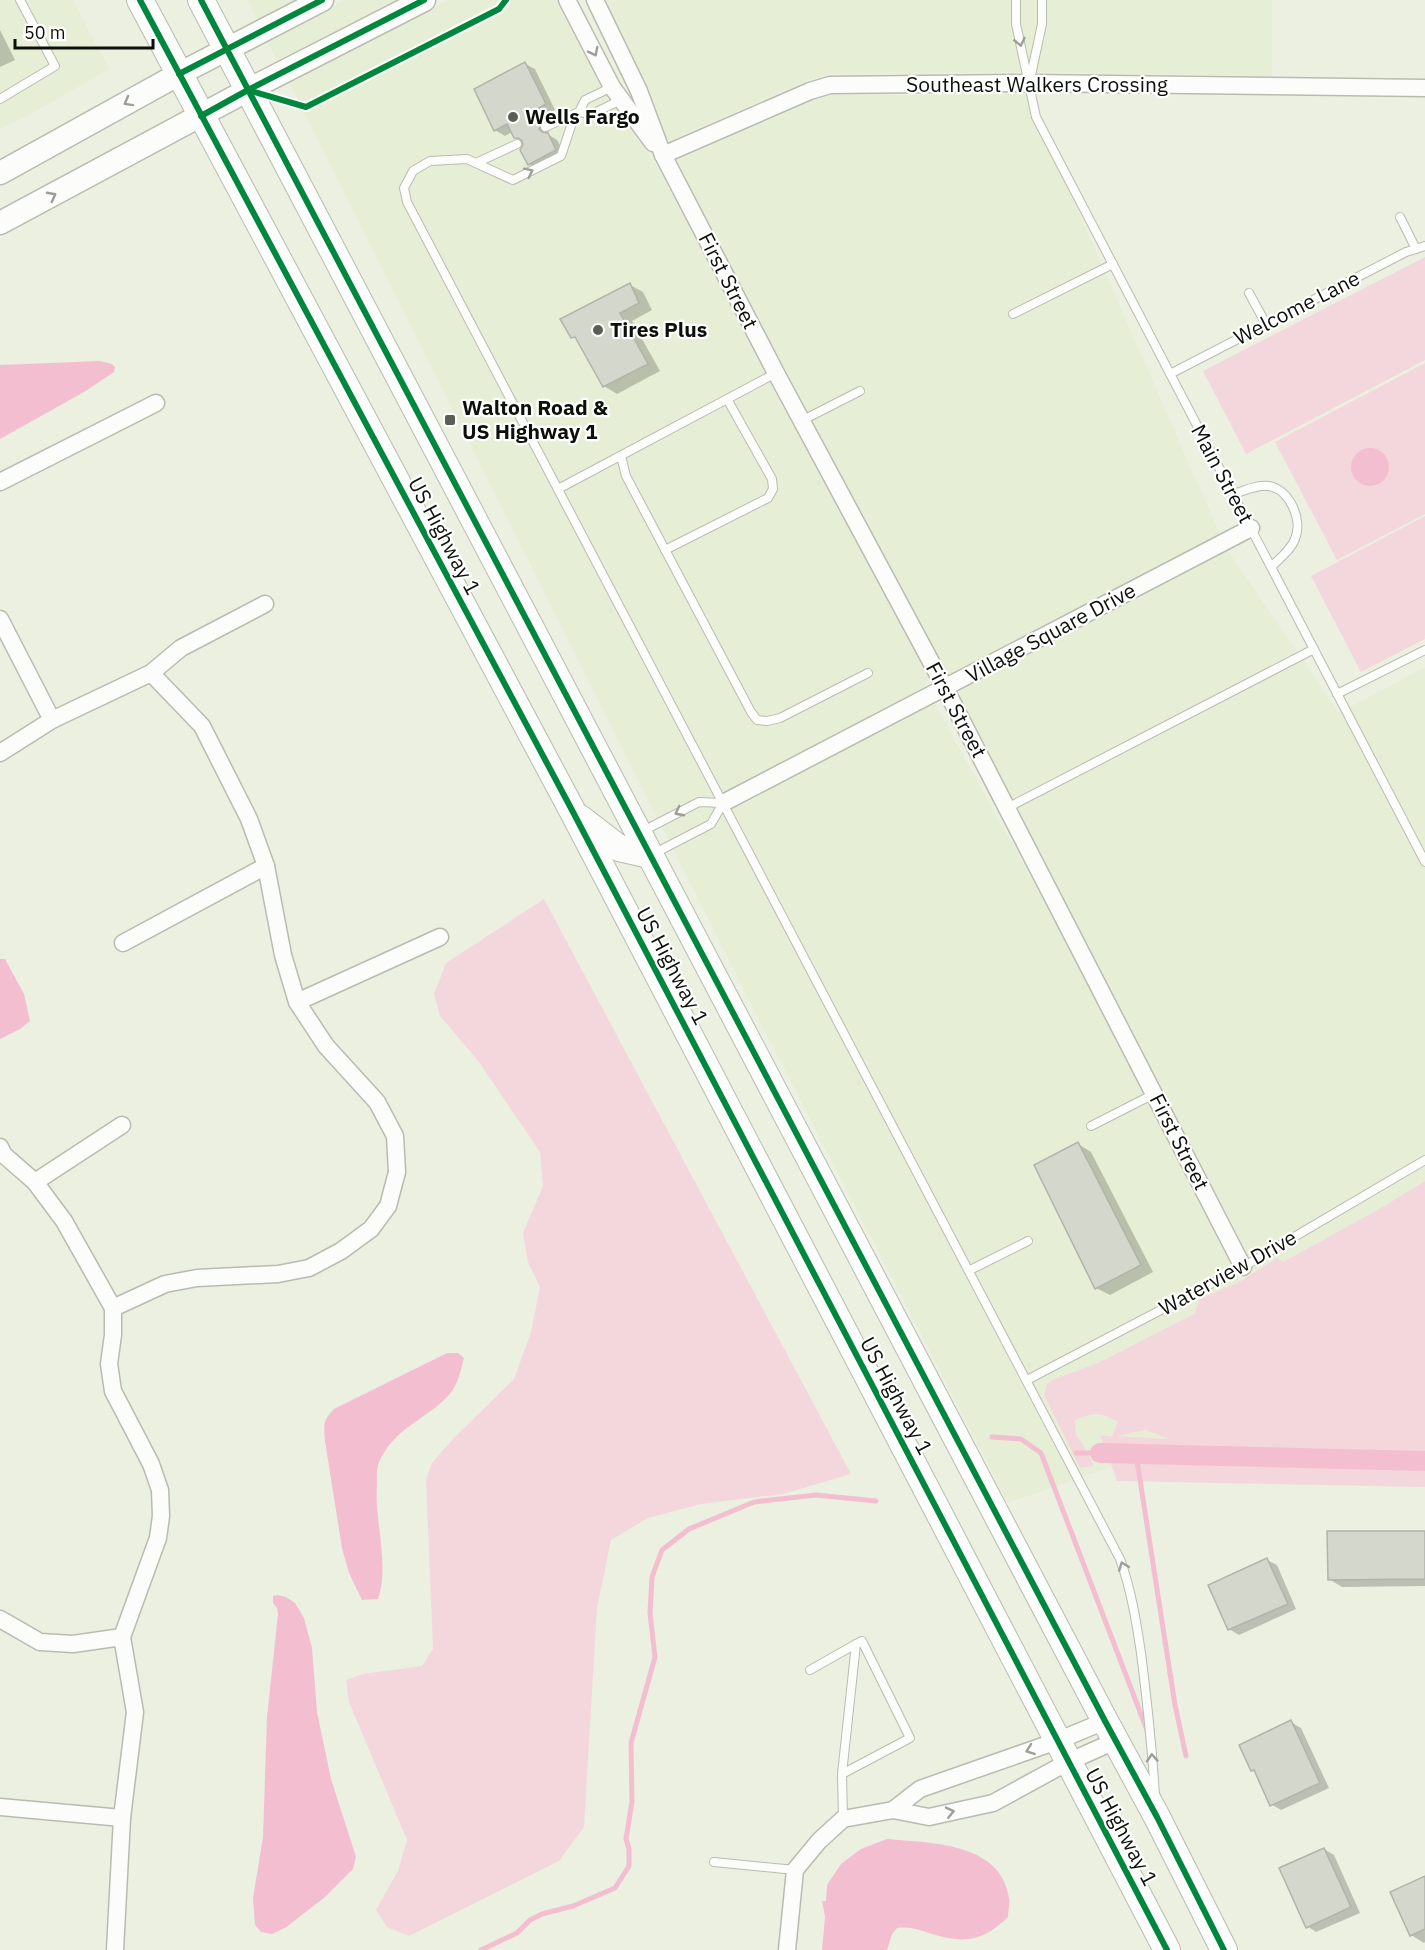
<svg xmlns="http://www.w3.org/2000/svg" width="1425" height="1950" font-family="'IBM Plex Sans',sans-serif">
<rect width="100%" height="100%" fill="#ebf0e1"/>
<g fill="#e6efd6">
<path d="M0,0H73L109,69L33,113L0,129Z"/>
<path d="M247,0H299L258,22Z"/>
<path d="M344,0H402L278,63L267,40Z"/>
<path d="M448,0H555L604,93L659,169L768,379L930,681L924,684L1053,918L1240,1281L1256,1271L948,673L784,368L677,161L813,101L832,95L1027,94L1226,548L1339,713L1425,667V1450L1340,1448L1100,1435L1111,1467L1008,1503L758,1018L288,81Z"/>
<path d="M606,0H1272V76L1029,72L828,74L806,81L668,141L648,86Z"/>
</g>
<g fill="#f4d7dd" fill-rule="evenodd">
<path d="M1425,257V360L1246,454L1203,371Z"/>
<path d="M1425,363V514L1337,560L1275,442Z"/>
<path d="M1425,516V639L1361,672L1311,576Z"/>
<path d="M544,899L851,1474L783,1494L701,1504L648,1518L611,1540L597,1608L584,1827L559,1861L409,1936L387,1927L376,1910L398,1871L407,1840L349,1702L346,1680L363,1674L422,1666L433,1649L426,1480L432,1463L454,1438L514,1379L531,1332L540,1287L528,1262L523,1233L543,1186L540,1152L479,1062L440,1016L434,994L446,963Z"/>
<path d="M1425,1181V1487L1117,1481L1100,1435L1112,1436L1118,1422C1100,1412 1094,1412 1075,1420L1076,1435L1082,1443L1094,1466L1080,1468L1044,1395L1047,1384L1054,1379L1098,1363L1194,1314L1200,1299L1239,1282L1277,1258L1283,1262L1381,1208ZM1146,1430L1169,1439L1116,1436Z"/>
</g>
<g fill="#f4bed1">
<path d="M100,361L112,364L115,367L114,372L84,392L0,439V365Z"/>
<circle cx="1370" cy="467" r="19"/>
<path d="M0,959H5L24,994L30,1021L20,1029L0,1039Z"/>
<path d="M447,1353H458L464,1358C461,1370 457,1387 448,1396C424,1421 395,1427 379,1462C376,1469 377,1478 377,1485C374,1521 390,1565 378,1599L362,1600L349,1573L342,1548L325,1441C324,1426 322,1421 334,1409Z"/>
<path d="M277,1595L286,1597L295,1603L304,1618L312,1648L317,1712L331,1779L356,1857L353,1869L325,1897L285,1928L272,1934L261,1932L255,1925L253,1898L263,1837L267,1717L278,1614L277,1608L273,1603V1596Z"/>
<path d="M887,1839C930,1843 1001,1842 1009,1898C1010,1904 1008,1911 1008,1917C986,1938 970,1944 939,1936C924,1932 913,1926 897,1928L892,1934L887,1950H822L825,1917L822,1901H826L827,1885L841,1864L861,1849Z"/>
</g>
<g fill="#0003">
<path d="M0,30L15,60L0,67Z"/>
<path d="M525,64L535,69L555,110L544,115L551,128L548,132L549,135L557,140L565,155L539,170L529,164L524,143L515,137L512,132L505,136L495,130L476,89Z"/>
<path d="M630,285L643,292L652,310L632,321L660,371L617,394L604,386L578,340L573,337Z"/>
<path d="M1078,1144L1091,1152L1153,1272L1110,1295L1096,1288Z"/>
<path d="M1425,1532V1586L1342,1587L1329,1579Z"/>
<path d="M1267,1560L1277,1565L1296,1609L1239,1635L1229,1629Z"/>
<path d="M1291,1722L1301,1728L1329,1788L1281,1810L1271,1804L1257,1773L1252,1770Z"/>
<path d="M1324,1849L1334,1855L1360,1913L1316,1932L1307,1926Z"/>
<path d="M1425,1878V1942L1424,1943L1411,1935Z"/>
</g>
<g fill="none" stroke-linecap="round" stroke-linejoin="round">
<g stroke="#f4bed1" stroke-width="5">
<path d="M992,1437L1021,1439L1041,1453L1147,1730"/>
<path d="M1076,1453H1100"/>
<path d="M1136,1454L1175,1705L1186,1756"/>
<path d="M481,1950L517,1933L530,1920L542,1914L573,1906L615,1888L629,1866V1849L626,1839L632,1802L631,1743L655,1657L650,1613L652,1577L662,1550L689,1529L754,1502L816,1495L876,1501"/>
</g>
<path stroke="#f4bed1" stroke-width="20" d="M1100,1453L1425,1461"/>
</g>
<g fill="#d3d7cc" stroke="#b0b4a9" stroke-width="1.5">
<path d="M525,62L546,104L535,110L542,122L539,129L542,132L548,133L556,150L528,165L520,150L523,145L522,141L518,138H514L507,124L494,131L474,89Z"/>
<path d="M630,283L639,303L620,313L648,364L603,387L575,337L571,338L560,319Z"/>
<path d="M1078,1142L1141,1265L1095,1289L1034,1165Z"/>
<path d="M1327,1531H1425V1579L1328,1580Z"/>
<path d="M1267,1558L1288,1604L1228,1630L1208,1585Z"/>
<path d="M1291,1720L1320,1783L1270,1806L1254,1770L1251,1771L1239,1745Z"/>
<path d="M1324,1848L1351,1907L1306,1928L1279,1868Z"/>
<path d="M1425,1876V1929L1410,1936L1390,1892Z"/>
</g>
<g fill="none" stroke-linecap="round" stroke-linejoin="round">
<defs>
<g id="service">
<path d="M1016,0V24L1036,117L1425,862"/>
<path d="M1030,80L1042,24V0"/>
<path d="M0,99L55,66L20,0"/>
<path d="M579,112L592,114L621,100"/>
<path d="M575,114L561,156L513,180L467,159L430,161L413,171L404,188L407,202L1120,1559C1131,1589 1136,1620 1141,1653C1147,1700 1152,1748 1155,1795"/>
<path d="M545,127L579,112L585,100L612,87"/>
<path d="M476,163L517,144"/>
<path d="M1400,217L1416,249"/>
<path d="M1249,293L1266,324"/>
<path d="M1013,314L1113,264"/>
<path d="M1170,374L1406,252L1425,246"/>
<path d="M801,421L860,391"/>
<path d="M621,456L626,476L751,712L757,720L767,721L780,718L868,673"/>
<path d="M558,489L776,373"/>
<path d="M1233,494C1244,491 1258,484 1269,486C1290,490 1303,520 1295,539C1291,550 1279,559 1271,567"/>
<path d="M665,550L768,498L773,489L772,479L727,399"/>
<path d="M1337,694L1425,650"/>
<path d="M1007,808L1314,649"/>
<path d="M641,832L699,802L723,803"/>
<path d="M653,854L711,824L723,803"/>
<path d="M1091,1126L1154,1094"/>
<path d="M970,1270L1028,1241"/>
<path d="M1027,1380L1243,1267L1425,1160"/>
<path d="M810,1670L856,1644"/>
<path d="M842,1774L910,1738L862,1641L856,1644L842,1774L843,1819"/>
<path d="M714,1862L795,1870"/>
</g>
<g id="minor">
<path d="M567,0L612,87L653,143"/>
<path d="M595,0L639,91L663,155L776,373L945,688L1243,1267"/>
<path d="M663,155L810,91L830,85L1029,83L1425,88"/>
<path d="M0,482L156,403"/>
<path d="M0,619L52,720"/>
<path d="M0,753L52,720L151,673L181,648L265,604"/>
<path d="M723,803L1251,528"/>
<path d="M123,943L266,866"/>
<path d="M297,1002L440,937"/>
<path d="M0,1147L4,1155L35,1182L64,1221L113,1308V1335L109,1364L113,1391L151,1464L160,1490L161,1516L158,1538L122,1637L73,1644L40,1642L0,1619"/>
<path d="M35,1182L122,1125"/>
<path d="M113,1308L165,1284L197,1278L278,1274L309,1268L341,1251L371,1229L388,1206L397,1172L395,1136L377,1102L326,1046L297,1002L283,955L266,866L249,819L202,726L151,673"/>
<path d="M0,1807L122,1818"/>
<path d="M893,1810L920,1789L1057,1741L1105,1721"/>
<path d="M115,1950L122,1818L135,1712L122,1637"/>
<path d="M787,1950L795,1870L819,1841L843,1819L893,1810L929,1817L993,1803L1068,1762L1115,1741"/>
</g>
<g id="secondary">
<path d="M0,173L179,74L322,0"/>
<path d="M0,223L248,90L424,0"/>
</g>
<g id="primary">
<path d="M140,0L573,812L1167,1950"/>
<path d="M201,0L1105,1721L1157,1817L1224,1950"/>
<path d="M580,818L619,848L650,855"/>
</g>
</defs>
<use href="#service" stroke="#b8bcb0" stroke-width="10"/>
<use href="#minor" stroke="#b8bcb0" stroke-width="19"/>
<use href="#secondary" stroke="#b8bcb0" stroke-width="25"/>
<use href="#primary" stroke="#b8bcb0" stroke-width="28"/>
<use href="#service" stroke="#fcfdfa" stroke-width="8"/>
<use href="#minor" stroke="#fcfdfa" stroke-width="16"/>
<use href="#secondary" stroke="#fcfdfa" stroke-width="22"/>
<use href="#primary" stroke="#fcfdfa" stroke-width="26"/>
<defs>
<g id="cycleway">
<path d="M140,0L573,812L1167,1950"/>
<path d="M201,0L1105,1721L1157,1817L1224,1950"/>
<path d="M179,74L322,0"/>
<path d="M248,90L306,107L499,9L506,0"/>
<path d="M201,116L248,90L424,0"/>
</g>
</defs>
<use href="#cycleway" stroke="#fff" stroke-width="10"/>
<use href="#cycleway" stroke="#00873e" stroke-width="6"/>
</g>
<defs><path id="oneway-chevron" d="M-2-3.5L2.5 0L-2 3.5" fill="none" stroke-width="1.6" stroke-linecap="round" stroke-linejoin="round" transform="scale(1.5)"/></defs>
<g stroke="#9c9e99">
<use href="#oneway-chevron" transform="translate(1020 42) rotate(77)"/>
<use href="#oneway-chevron" transform="translate(594 52) rotate(63)"/>
<use href="#oneway-chevron" transform="translate(128 102) rotate(151)"/>
<use href="#oneway-chevron" transform="translate(529 172) rotate(-26)"/>
<use href="#oneway-chevron" transform="translate(52 196) rotate(-28)"/>
<use href="#oneway-chevron" transform="translate(679 812) rotate(152)"/>
<use href="#oneway-chevron" transform="translate(1123 1566) rotate(-111)"/>
<use href="#oneway-chevron" transform="translate(1030 1750) rotate(160)"/>
<use href="#oneway-chevron" transform="translate(1152 1758) rotate(-94)"/>
<use href="#oneway-chevron" transform="translate(950 1812) rotate(-13)"/>
</g>
<g fill="#5b5e54" stroke="#fff" stroke-width="2">
<circle cx="513" cy="117" r="6"/>
<circle cx="598" cy="330" r="6"/>
<rect x="444" y="414" width="12" height="12" rx="3"/>
</g>
<g text-anchor="middle" stroke-width="4.5" stroke-linejoin="round" paint-order="stroke">
<g font-size="21" fill="#0d1008" stroke="#fff">
<text x="1037" y="92">Southeast Walkers Crossing</text>
<text transform="translate(728 281) rotate(63)" y="7">First Street</text>
<text transform="translate(1297 308) rotate(-27)" y="7">Welcome Lane</text>
<text transform="translate(1222 474) rotate(62)" y="7">Main Street</text>
<text transform="translate(444 536) rotate(62)" y="7">US Highway 1</text>
<text transform="translate(1051 633) rotate(-28)" y="7">Village Square Drive</text>
<text transform="translate(956 710) rotate(62)" y="7">First Street</text>
<text transform="translate(672 966) rotate(62)" y="7">US Highway 1</text>
<text transform="translate(1179 1142) rotate(63)" y="7">First Street</text>
<text transform="translate(1228 1273) rotate(-29)" y="7">Waterview Drive</text>
<text transform="translate(896 1396) rotate(62)" y="7">US Highway 1</text>
<text transform="translate(1121 1827) rotate(62)" y="7">US Highway 1</text>
</g>
<g font-size="21" font-weight="bold" fill="#0d1008" stroke="#fff" text-anchor="start">
<text x="525" y="124">Wells Fargo</text>
<text x="610" y="337">Tires Plus</text>
<text x="462" y="415">Walton Road &amp;<tspan x="462" dy="24">US Highway 1</tspan></text>
</g>
</g>
<path d="M15 39v9h138v-9" fill="none" stroke="#0d1008" stroke-width="3"/>
<text x="24" y="39" font-size="18" fill="#0d1008" stroke="#ffffff" stroke-width="4.5" paint-order="stroke">50 m</text>
</svg>
